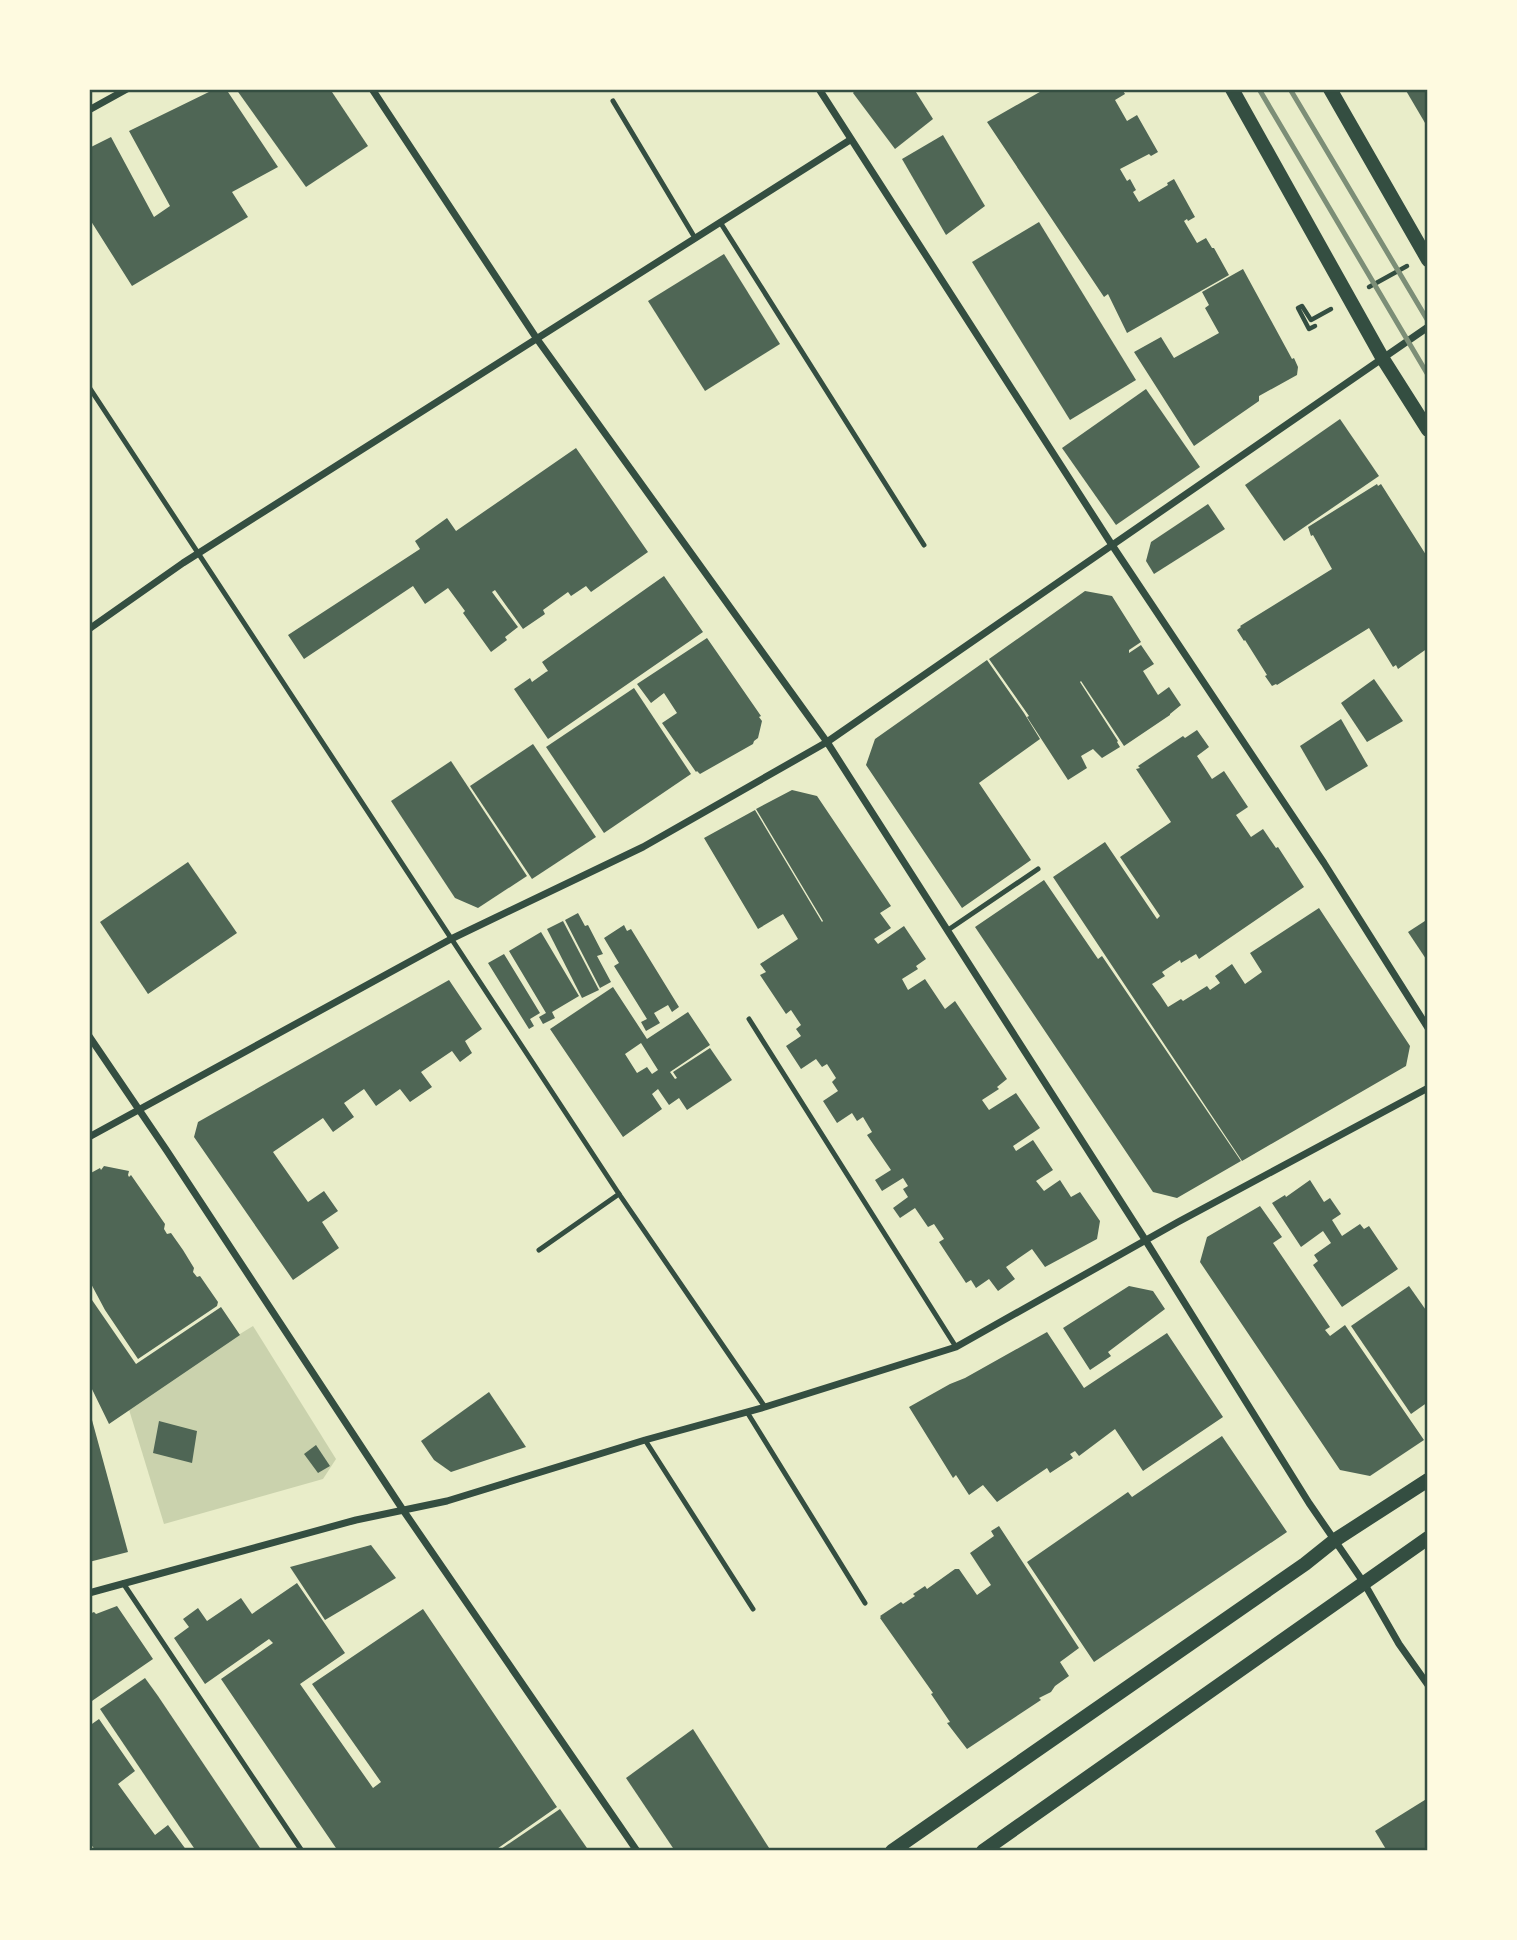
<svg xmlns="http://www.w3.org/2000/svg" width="1517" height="1940" font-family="'Roboto Condensed',sans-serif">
<rect width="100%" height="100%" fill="#e9edc9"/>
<path fill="#cad2ad" d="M253,1326L336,1459L323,1479L164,1524L127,1403Z"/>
<g fill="#4f6655" fill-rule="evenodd">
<path d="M215,89H226L278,167L232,192L248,217L132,286L89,218V148L111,137L154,217L170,206L129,131Z"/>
<path d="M236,89H330L368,146L306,187Z"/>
<path d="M856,89H914L933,119L895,149L853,93Z"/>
<path d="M1045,89H1122L1125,94L1115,100L1127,121L1137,115L1158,152L1151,156L1149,154L1120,169L1127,181L1130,179L1136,190L1133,192L1139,202L1168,185L1167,183L1174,179L1195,217L1188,221L1187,219L1184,221L1197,243L1206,238L1212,248H1214L1229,275L1127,333L1108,294L1104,297L987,122Z"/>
<path d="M1405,89H1428V128Z"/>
<path d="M943,135L985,206L946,235L902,159Z"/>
<path d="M1039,222L1136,380L1070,420L972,262Z"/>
<path d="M724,254L780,344L705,391L648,301Z"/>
<path d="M1243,269L1292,359L1294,358L1298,367L1297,375L1259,396V401L1194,446L1134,352L1161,337L1174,358L1219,333L1205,308L1209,305L1202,292Z"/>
<path d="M1146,389L1200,467L1116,525L1062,448Z"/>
<path d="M1340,419L1379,476L1284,541L1245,485Z"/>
<path d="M576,448L648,552L591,592L586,586L571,596L568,592L543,610L545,614L523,629L495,590L492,592L518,627L505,637L507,640L491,652L463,613L465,611L448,588L425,604L413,586L304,659L288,635L420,549L415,541L447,518L456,531Z"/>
<path d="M1377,484L1378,486L1381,484L1428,558V648L1398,669L1396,665L1393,667L1369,628L1277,685L1276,684L1272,686L1265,676L1267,675L1245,640L1244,641L1237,630L1241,627L1240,626L1332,569L1313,535L1311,536L1308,527Z"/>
<path d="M1208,504L1225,529L1154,574L1146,561L1151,542Z"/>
<path d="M664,576L703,632L548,739L514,689L530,678L532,682L546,672L548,671L542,662Z"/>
<path d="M1085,591L1112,596L1141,642L1129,650V653L1141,645L1154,664L1143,671L1158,695L1169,687L1181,705L1170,714V715L1124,746L1081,681L1080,682L1118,741L1117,742L1120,747L1102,758L1093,749L1081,756L1087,768L1068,780L1027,717L1029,716L989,659Z"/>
<path d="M707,638L761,716L759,717L762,721L758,738L754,741L753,744L700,774L697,771L696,772L662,723L677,713L664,693L651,703L637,684Z"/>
<path d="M987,660L1024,713L1040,739L979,783L1031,860L962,908L866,765L875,739Z"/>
<path d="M1374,679L1403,721L1367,742L1341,703Z"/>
<path d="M634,688L691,774L604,833L546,747Z"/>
<path d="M1341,719L1368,766L1326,791L1300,746Z"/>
<path d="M1197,730L1209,747L1197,756L1212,779L1224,771L1248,807L1236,815L1251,837L1263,829L1276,848L1278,847L1304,887L1199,959L1196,954L1181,963L1180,960L1162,972L1165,976L1152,984L1160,995L1168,1007L1181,999L1183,1001L1207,986L1210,990L1220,983L1215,976L1232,964L1245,984L1262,972L1250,953L1319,908L1410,1046L1406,1066L1242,1161L1053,877L1105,842L1157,919L1160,916L1120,857L1171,822L1136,769L1140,768L1138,766L1183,736L1185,738Z"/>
<path d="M533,744L596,837L532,879L470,786Z"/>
<path d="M451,761L527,876L478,908L455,898L391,801Z"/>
<path d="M792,790L817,796L891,906L880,913L891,928L874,939L878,944L904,926L926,959L916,966L918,969L902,979L908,990L925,979L945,1009L955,1001L1007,1079L997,1087L999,1089L982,1100L989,1110L1016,1093L1040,1128L1013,1146L1016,1151L1033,1140L1053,1170L1036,1181L1044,1191L1060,1180L1071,1197L1080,1192L1100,1221L1097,1239L1045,1267L1032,1249L1006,1267L1015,1279L998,1291L989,1279L976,1288L971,1280L966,1283L939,1242L944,1239L934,1224L928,1227L915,1208L900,1218L893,1208L908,1197L903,1189L908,1186L903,1178L882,1191L875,1180L891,1170L867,1135L872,1132L863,1117L857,1121L852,1113L837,1123L823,1101L838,1091L832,1082L836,1078L827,1064L822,1067L816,1059L801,1069L786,1046L801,1036L796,1029L801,1025L791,1010L786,1014L760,975L766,972L760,964L798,939L783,914L758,929L704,838L755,810L822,922L823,921L756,809Z"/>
<path d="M188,862L237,933L148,994L100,922Z"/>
<path d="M1044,880L1098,959L1102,956L1241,1161L1177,1198L1153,1192L975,927Z"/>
<path d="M578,913L585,926L588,925L603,954L597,956L611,982L600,988L565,920Z"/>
<path d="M1428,919V962L1408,932Z"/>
<path d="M563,921L599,990L582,998L547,929Z"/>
<path d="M624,925L627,931L631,929L679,1007L672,1012L668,1005L654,1013L660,1023L646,1031L641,1022L647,1019L614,966L619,963L604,938Z"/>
<path d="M541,932L579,996L552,1012L555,1018L543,1024L539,1017L546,1013L509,951Z"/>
<path d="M504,954L540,1013L530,1019L534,1026L529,1029L488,963Z"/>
<path d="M449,980L482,1029L465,1041L472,1053L460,1062L452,1051L421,1072L432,1087L410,1102L400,1089L376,1106L364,1089L344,1103L354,1117L333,1132L323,1118L273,1152L308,1202L324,1191L338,1211L322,1222L339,1248L293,1280L194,1137L198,1122Z"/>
<path d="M613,987L647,1039L688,1012L710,1045L670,1072L675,1079L677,1078L673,1072L710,1048L732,1080L687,1110L679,1098L669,1105L658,1089L652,1094L662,1109L623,1137L550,1029ZM641,1043L658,1070L652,1074L647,1067L637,1073L625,1054Z"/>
<path d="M104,1166L129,1171L128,1175L129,1177L131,1175L165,1224L164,1229L167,1234L171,1233L183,1250L194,1268L193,1272L197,1277L200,1276L218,1302L217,1306L138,1359L105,1310L89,1280V1174L100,1168L101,1170Z"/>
<path d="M1310,1180L1324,1202L1330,1198L1341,1214L1332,1220L1342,1236L1360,1224L1364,1229L1369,1226L1398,1269L1342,1307L1313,1265L1318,1261L1314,1255L1331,1243L1323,1231L1301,1247L1272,1203L1285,1195L1286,1197Z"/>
<path d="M1260,1206L1282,1237L1273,1243L1330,1327L1325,1330L1330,1336L1345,1325L1424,1440L1370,1476L1340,1470L1200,1262L1207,1237Z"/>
<path d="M1129,1286L1153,1291L1165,1309L1108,1352L1111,1356L1090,1370L1063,1328Z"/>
<path d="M1409,1286L1428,1313V1402L1411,1414L1351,1326Z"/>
<path d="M92,1300L136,1364L221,1307L240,1335L109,1424L89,1383V1302Z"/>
<path d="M1047,1332L1084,1388L1167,1333L1223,1417L1143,1471L1115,1429L1079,1456L1075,1451L1070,1454L1073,1458L1050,1473L1047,1468L997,1502L983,1485L969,1495L956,1475L953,1478L909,1407L950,1384L965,1378Z"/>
<path d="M489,1392L526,1447L451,1472L434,1460L421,1441Z"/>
<path d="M89,1409L128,1552L89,1562Z"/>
<path d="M159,1421L197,1431L192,1463L153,1453Z"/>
<path d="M1222,1436L1287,1532L1094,1662L1027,1562L1128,1492L1132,1497Z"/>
<path d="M316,1445L330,1466L318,1473L304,1454Z"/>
<path d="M999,1526L1079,1648L1060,1662L1069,1676L1055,1686L1051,1692L1039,1698L1041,1700L967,1749L947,1723L950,1722L931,1694L933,1693L880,1618L881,1617L880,1616L901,1602L903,1604L915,1596L913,1594L925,1586L927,1589L955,1569H959L977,1595L991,1585L970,1553L994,1536L991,1531Z"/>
<path d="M371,1545L396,1578L325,1620L290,1567Z"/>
<path d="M297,1583L345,1653L300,1684L373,1788L381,1782L312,1684L423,1609L557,1807L494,1851H338L221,1679L273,1643L269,1639L205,1684L174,1638L189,1627L183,1619L198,1608L207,1621L241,1598L252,1614Z"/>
<path d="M117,1606L153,1659L89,1703V1641L91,1640L89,1614L94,1612L96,1614Z"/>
<path d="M145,1678L158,1696L262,1851H196L160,1798L100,1709Z"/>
<path d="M99,1719L135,1771L118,1784L155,1835L168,1825L187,1851H96L89,1842V1726Z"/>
<path d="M693,1729L771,1851H675L626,1778Z"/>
<path d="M1428,1798V1851H1387L1375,1831Z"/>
<path d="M560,1809L589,1851H498Z"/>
</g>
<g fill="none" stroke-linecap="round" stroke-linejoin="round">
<g stroke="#344e41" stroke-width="4.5">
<path d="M1369,287L1407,266"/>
<path d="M1315,326L1309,329L1298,308L1302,306L1311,320L1331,309"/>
</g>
<g stroke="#344e41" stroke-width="5">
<path d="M613,101L695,238"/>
<path d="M720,222L924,545"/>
<path d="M89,387L619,1194L765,1407"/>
<path d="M948,930L1038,869"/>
<path d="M749,1019L956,1347"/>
<path d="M539,1250L619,1194"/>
<path d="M747,1412L865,1603"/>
<path d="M645,1440L753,1609"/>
<path d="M123,1583L302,1851"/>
</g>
<g stroke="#344e41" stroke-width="7">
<path d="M372,89L537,339L827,742L1146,1241L1309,1503L1364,1583L1399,1644L1428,1685"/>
<path d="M819,89L1112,545L1324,863L1428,1028"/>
<path d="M89,110L127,89"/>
<path d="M89,629L183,563L850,140"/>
<path d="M89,1036L167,1151L403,1510L637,1851"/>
<path d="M89,1137L451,939L643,847L827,742L1428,327"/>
<path d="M89,1593L356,1520L447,1501L645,1440L765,1407L956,1347L1178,1222L1428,1088"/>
</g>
<g stroke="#344e41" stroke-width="14">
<path d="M1232,89L1383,359L1428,430"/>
<path d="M1330,89L1428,260"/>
<path d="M892,1851L1305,1564L1335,1540L1428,1480"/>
<path d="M983,1851L1428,1538"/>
</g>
<g stroke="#7c8e77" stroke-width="5">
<path d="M1259,89L1428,375"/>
<path d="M1290,89L1428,321"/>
</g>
</g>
<rect width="1517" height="1940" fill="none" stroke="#fefae0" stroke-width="182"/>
<rect x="91" y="91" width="1335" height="1758" fill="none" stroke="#344e41" stroke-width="2.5"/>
</svg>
